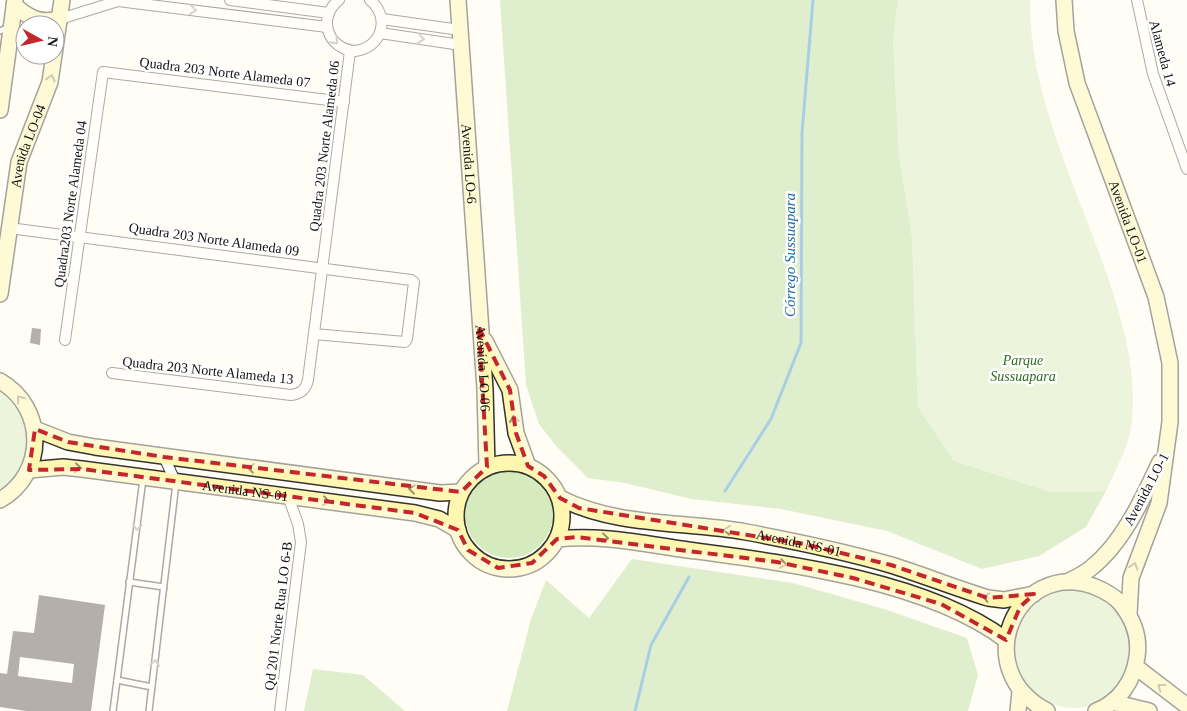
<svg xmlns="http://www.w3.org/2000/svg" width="1187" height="711" font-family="Georgia,serif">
<rect width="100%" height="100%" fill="#fffdf5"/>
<g fill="#d5ebbd">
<path d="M898,0H1030C1029,90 1071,175 1101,258C1120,311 1139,370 1131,428C1127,450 1115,471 1106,491L1051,492L954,461L918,407L912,237L899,155L893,40Z"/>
<path d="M0,389L11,397L26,419L29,448L18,477L0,493Z"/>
<circle cx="509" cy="514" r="44"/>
<circle cx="1074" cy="649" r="59"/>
</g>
<g fill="#b9dc9c">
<path d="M500,0H898L893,40L899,155L912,237L918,407L954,461L1051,492L1106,491L1086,527L1039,556L982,569L887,531L781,509L691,499L625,483L588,478L557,447L539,424L526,385Z"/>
<path d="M632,559L793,583L884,609L967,638L978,675L968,711H507L531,619L546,580L589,618Z"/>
<path d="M313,669L363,675L405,711H304Z"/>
</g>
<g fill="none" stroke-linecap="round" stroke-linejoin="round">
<g stroke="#3f96cf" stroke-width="3">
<path d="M725,491L771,419L801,343L802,133L813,0"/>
<path d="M635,711L651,645L689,577"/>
</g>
</g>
<g fill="#5a524d" fill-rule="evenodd">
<path d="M32,328L41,329L40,345L30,343Z"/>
<path d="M39,595L105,605L91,711H26L0,707V673L7,674L13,631L34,633ZM20,657L74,664L72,683L18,676Z"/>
</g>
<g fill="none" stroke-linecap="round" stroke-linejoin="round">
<defs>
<g id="lane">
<path d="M0,31L9,27"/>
<path d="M129,582L164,587"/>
<path d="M117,680L152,687"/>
<path d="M113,711L143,479"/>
<path d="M149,711L176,483"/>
</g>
<g id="street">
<path d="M230,0L329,13"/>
<path d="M339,0C317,17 327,49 355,51C382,48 391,17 370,0"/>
<path d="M1137,0L1153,74L1187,169"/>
<path d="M60,19L118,1L327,27"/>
<path d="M382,19L460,30"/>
<path d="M380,33L461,45"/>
<path d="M9,228L411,280L414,282L407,339L405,342L314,334"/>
<path d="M65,340L103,72L344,102"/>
<path d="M112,373L291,395C301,394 306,389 308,380L350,51"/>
<path d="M164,457L176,483"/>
<path d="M280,711L301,542L298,524L288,496"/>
</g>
<g id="secondary">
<path id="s1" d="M458,0L485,389L487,467"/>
<path id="s2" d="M1064,0L1066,31L1077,83L1156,297L1170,363V422L1159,503L1131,578L1129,614"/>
<path d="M14,5C29,18 40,24 60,19"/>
<path d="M0,110L15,0"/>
<path id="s3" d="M0,294L19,162L50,82L62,0"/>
<path d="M485,341L510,390L516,433L528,466"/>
<path d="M0,381C47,408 46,474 0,500"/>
<path d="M35,429L68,442L95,447L440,493L461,492"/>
<circle cx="509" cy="516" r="53"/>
<path id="s4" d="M29,470L63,467L82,469L415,513L439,519L458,530"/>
<path id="s5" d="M560,498C616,527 684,521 746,532C794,541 843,551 891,565C923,575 955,588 988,598L1004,600L1034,594"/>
<path d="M557,539C601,534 645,544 688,550C786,563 926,580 1006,640"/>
<path d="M1067,582C1075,578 1084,574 1091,568C1123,543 1143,498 1160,462"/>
<path d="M1136,667L1187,706"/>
<path d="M1112,702L1149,711"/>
<path d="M1018,711L1020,692"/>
<path d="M1047,711C967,669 1017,559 1093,586C1103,590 1114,595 1121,604C1133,619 1140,637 1137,657C1134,680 1119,703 1096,711"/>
</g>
</defs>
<use href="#lane" stroke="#444" stroke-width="8"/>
<use href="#street" stroke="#444" stroke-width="12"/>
<use href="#secondary" stroke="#333" stroke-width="18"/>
<use href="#lane" stroke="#fff" stroke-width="5"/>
<use href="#street" stroke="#fff" stroke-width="10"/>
<use href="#secondary" stroke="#fff6b0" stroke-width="15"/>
</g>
<defs><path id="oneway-chevron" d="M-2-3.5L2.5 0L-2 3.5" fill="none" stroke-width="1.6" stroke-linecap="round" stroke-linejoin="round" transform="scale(1.25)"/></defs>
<g stroke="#a0a0a0">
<use href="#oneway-chevron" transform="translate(193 10) rotate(7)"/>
<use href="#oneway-chevron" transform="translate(421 39) rotate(8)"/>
<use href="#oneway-chevron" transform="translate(335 41) rotate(47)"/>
<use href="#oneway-chevron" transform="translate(137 527) rotate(98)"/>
<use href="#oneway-chevron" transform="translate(155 663) rotate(-83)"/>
</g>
<g stroke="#948f68">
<use href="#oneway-chevron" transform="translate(51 78) rotate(-76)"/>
<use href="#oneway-chevron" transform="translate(20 399) rotate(-129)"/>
<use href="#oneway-chevron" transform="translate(514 419) rotate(-97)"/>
<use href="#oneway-chevron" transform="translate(78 468) rotate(6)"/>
<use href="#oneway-chevron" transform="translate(251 468) rotate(-173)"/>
<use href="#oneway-chevron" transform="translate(412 489) rotate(-173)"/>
<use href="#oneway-chevron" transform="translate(326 501) rotate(7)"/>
<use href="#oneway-chevron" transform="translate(727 530) rotate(-173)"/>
<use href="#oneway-chevron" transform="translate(605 538) rotate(6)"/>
<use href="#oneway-chevron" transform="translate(783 564) rotate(11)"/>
<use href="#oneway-chevron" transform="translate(1134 566) rotate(-74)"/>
<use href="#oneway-chevron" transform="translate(986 597) rotate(-167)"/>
<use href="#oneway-chevron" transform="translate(1161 687) rotate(-143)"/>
</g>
<path d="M0 0H1187V711H0ZM479,328L510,390L516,433L528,466L544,476L560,498L579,508L804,544L891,565L988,598L1034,594L1020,607L1006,640L941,604L853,578L777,562L576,537L557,539L532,563L498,568L468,550L458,530L415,513L82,469L29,470L35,429L68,442L164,457L461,492L487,467Z" fill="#fffdf5" fill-opacity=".55" fill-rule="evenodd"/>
<path fill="none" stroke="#c4262e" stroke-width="4" stroke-dasharray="10 6" stroke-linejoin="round" d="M479,328L510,390L516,433L528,466L544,476L560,498L579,508L804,544L891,565L988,598L1034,594L1020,607L1006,640L941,604L853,578L777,562L576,537L557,539L532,563L498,568L468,550L458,530L415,513L82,469L29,470L35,429L68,442L164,457L461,492L487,467Z"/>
<g text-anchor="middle" stroke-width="5" stroke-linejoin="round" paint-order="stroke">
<g font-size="14" fill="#111" stroke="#fff">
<text transform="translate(1163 53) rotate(75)" y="5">Alameda 14</text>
<text transform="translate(225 72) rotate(7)" y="5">Quadra 203 Norte Alameda 07</text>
<text dy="5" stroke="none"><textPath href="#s3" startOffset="151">Avenida LO-04</textPath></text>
<text transform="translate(324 146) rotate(-83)" y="5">Quadra 203 Norte Alameda 06</text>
<text dy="5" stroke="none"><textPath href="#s1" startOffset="164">Avenida LO-6</textPath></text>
<text transform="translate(70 204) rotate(-82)" y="5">Quadra203 Norte Alameda 04</text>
<text dy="5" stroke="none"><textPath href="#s2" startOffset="232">Avenida LO-01</textPath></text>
<text transform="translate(214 239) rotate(8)" y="5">Quadra 203 Norte Alameda 09</text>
<text transform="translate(208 370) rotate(6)" y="5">Quadra 203 Norte Alameda 13</text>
<text dy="5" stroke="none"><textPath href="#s1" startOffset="369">Avenida LO-06</textPath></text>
<text transform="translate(1146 489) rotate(-62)" y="5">Avenida LO-1</text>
<text dy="5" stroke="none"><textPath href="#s4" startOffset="218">Avenida NS-01</textPath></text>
<text dy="5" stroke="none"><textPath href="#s5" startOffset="244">Avenida NS-01</textPath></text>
<text transform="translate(278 616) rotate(-83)" y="5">Qd 201 Norte Rua LO 6-B</text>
</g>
<g font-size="14" font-style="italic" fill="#2f6b1f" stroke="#fff">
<text x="1023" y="365">Parque<tspan x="1023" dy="16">Sussuapara</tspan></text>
</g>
<g font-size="15" font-style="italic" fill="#1768a6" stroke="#fff">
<text transform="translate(790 255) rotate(-90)" y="5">Córrego Sussuapara</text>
</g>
</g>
<g transform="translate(40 40) rotate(98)"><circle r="24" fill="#ffffff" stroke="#a0a0a0"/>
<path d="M0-4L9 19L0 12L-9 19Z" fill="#c4262e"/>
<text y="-8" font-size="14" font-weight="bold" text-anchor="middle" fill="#111111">N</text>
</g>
</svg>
